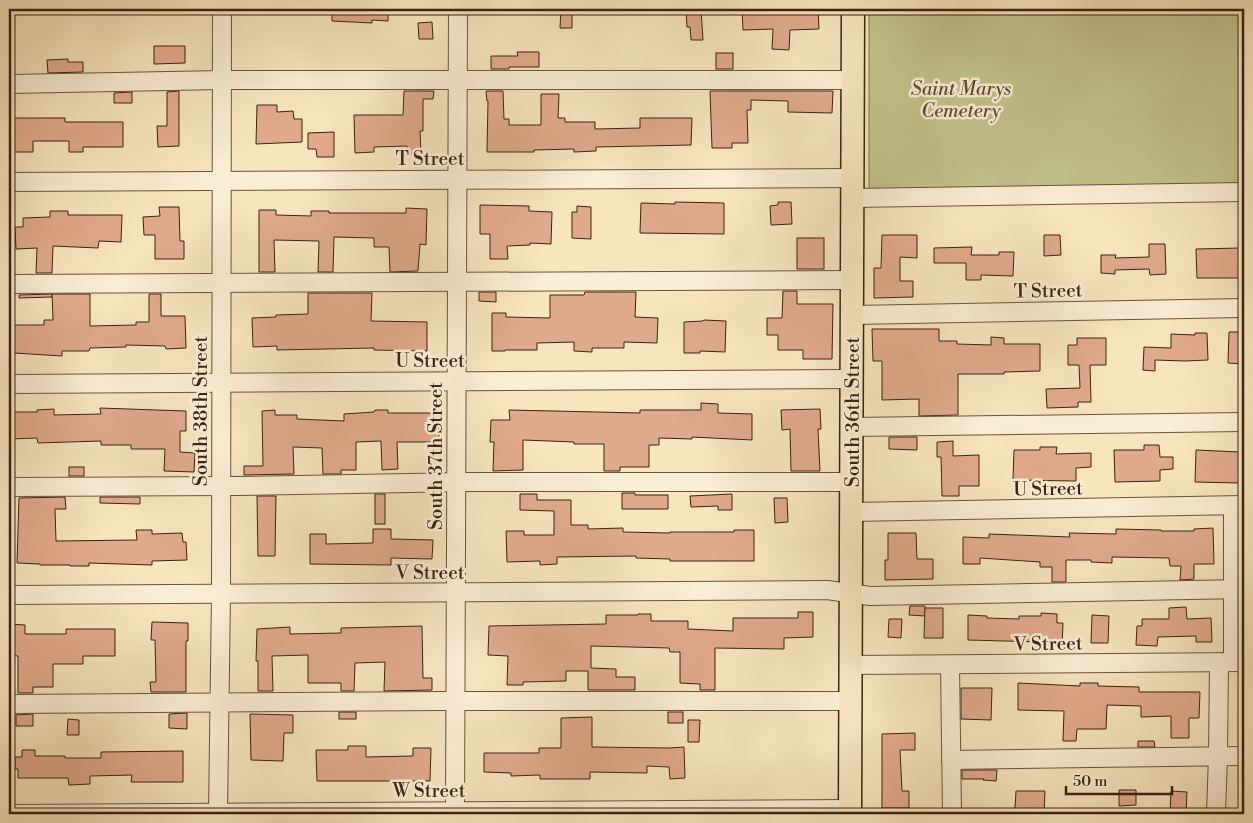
<svg xmlns="http://www.w3.org/2000/svg" width="1253" height="823" font-family="'Libre Bodoni',serif">
<rect width="100%" height="100%" fill="#f7e5be"/>
<filter id="stains"><feTurbulence type="fractalNoise" baseFrequency=".004" numOctaves="4"/><feColorMatrix values="0 0 0 0 .2 0 0 0 0 .09 0 0 0 0 .02 0 0 0 .5 -.17"/></filter>
<radialGradient id="worn" r=".72"><stop offset=".6" stop-color="#630" stop-opacity="0"/><stop offset="1" stop-color="#630" stop-opacity=".3"/></radialGradient>
<path fill="#c3c28c" stroke="#807250" d="M869,9H1244V185L869,191Z"/>
<g fill="#e0aa8c" stroke="#3c2314">
<path d="M332,9H388V21L372,20V23L332,21Z"/>
<path d="M561,9H572V28H560Z"/>
<path d="M686,9H701L703,40H691L690,27H687Z"/>
<path d="M742,9H773V11H799V9H818L819,29L790,30L789,50L772,49L773,29L743,30Z"/>
<path d="M432,22L433,39H419L418,23Z"/>
<path d="M154,46H185V63L154,64Z"/>
<path d="M517,52H539V67H509V69H491V56H518Z"/>
<rect x="716" y="53" width="17" height="16"/>
<path d="M68,59V62H83V72L48,73L47,60Z"/>
<path d="M179,91V146L158,147L157,126H167V92Z"/>
<path d="M404,91H434L433,99H423V131H420L421,153L407,154V146L374,147V152L355,153L354,115H403Z"/>
<path d="M486,91H503L504,119H509V125H541V94H559L558,118H565V122H595V129L640,128V118H692L691,145L596,147V151L574,152V149L534,150V152H487L488,101H487Z"/>
<path d="M710,91H833L832,113L788,112V101L751,100V110H747L748,143H732V148H712Z"/>
<path d="M132,92V103H114V93Z"/>
<path d="M257,105H277V112L293,111L294,119H302V142L256,144Z"/>
<path d="M13,118H65V122H123V147H83V152H69V141H33V152H13Z"/>
<path d="M334,132V157H317L316,149H308V133Z"/>
<path d="M675,202L724,203V234L640,233L641,203L675,204Z"/>
<path d="M778,202H791L792,224L771,225L770,206L778,205Z"/>
<path d="M480,205L529,206V211L552,212L551,244L530,243V245L507,246L508,259H490V234H480Z"/>
<path d="M577,206L591,207V239L572,238V212H577Z"/>
<path d="M159,207H179L180,241H184V259H155V235H144L143,217L160,216Z"/>
<path d="M406,208L427,209L426,245L420,244L418,271L390,272L389,247H374V238L334,237L333,272H318L319,241L274,240L275,272H259V210H276V215L311,216V211H329V213H406Z"/>
<path d="M50,211H68V215H122L121,242L99,241L98,248L53,246L52,273H36L37,248L16,249L15,227H23V218L50,217Z"/>
<path d="M882,235H917V258L900,257V281H913V297L874,298V268H881Z"/>
<path d="M1044,235H1060L1061,255L1044,256Z"/>
<rect x="797" y="238" width="27" height="31"/>
<path d="M1149,244H1165L1166,274L1150,275L1149,269L1115,270V274L1101,273V255H1116L1115,258L1149,257Z"/>
<path d="M972,247L971,255H999V252H1014L1013,276L981,275V280H966V263H934V248Z"/>
<path d="M1240,248L1239,278H1197L1196,249Z"/>
<path d="M783,291H797V304H833L832,359H803V350H778V335H767V318H782Z"/>
<path d="M479,292H496V302L479,301Z"/>
<path d="M585,292H636L635,317L658,318L657,343L624,342V348H592V352L574,351V342L537,343V350H505V351H492V313H506V317L550,318V295H584Z"/>
<path d="M308,293H372L371,321L427,322V351L374,350V348L277,350V346L253,347L252,318L276,317V315L308,314Z"/>
<path d="M52,294V297L19,298V295Z"/>
<path d="M52,294H90V326L136,325V322H149V294H161V316H185L186,348L166,349L165,346L126,345V347L90,348L89,351H62V356L14,353V325H44V320H53Z"/>
<path d="M704,320L726,321L725,352L700,351V353H684V322L703,321Z"/>
<path d="M872,329H939V341H957V344L991,345V337L1004,338V344H1040V371L1004,372V374H958V415L919,416V399L882,400V361H873Z"/>
<path d="M1229,332H1244V364L1228,363Z"/>
<path d="M1195,333H1207L1208,360L1185,361L1155,360V371L1143,370L1144,347L1171,348V334L1195,335Z"/>
<path d="M1077,338H1106V365H1090L1091,402H1078V407L1047,408L1046,389L1080,388L1079,365H1068V345H1077Z"/>
<path d="M701,403L718,404V413L752,414V440L692,437V439L659,438V445H649V467H620V471H604V444H574V442L523,440V470L493,471L494,442H490L491,420H510L509,410L640,413V410H701Z"/>
<path d="M100,408L186,411V431H180V452L195,453L194,472L164,471L165,449H131V445H101V441L38,443L37,438L9,439V418H12V412H37V410L54,409V415L101,414Z"/>
<path d="M820,409L821,429H818L820,471H791L790,429L782,430L781,410Z"/>
<path d="M275,410V415H297V419L344,421V414L374,412L375,410H388V413H439V442H397L398,469L382,470L381,441L356,442V470H341V474H323L322,448L293,447L294,474L244,475V466H263L262,411Z"/>
<path d="M889,437H917V450L889,449Z"/>
<path d="M953,441V456L979,455V486H959V496H942L941,457H937V442Z"/>
<path d="M1144,445H1159L1160,457H1173V469L1160,470V481L1115,482L1114,450H1144Z"/>
<path d="M1040,447H1057L1056,454L1091,453V467L1076,468V481L1013,480L1014,450H1040Z"/>
<path d="M1196,450L1240,452V483L1195,482Z"/>
<rect x="69" y="467" width="15" height="9"/>
<path d="M622,493H635V495H668V509H622Z"/>
<rect x="375" y="494" width="10" height="30"/>
<path d="M520,494H537V500H571V525H588V529L623,528V532L670,533V532H734V530H754V561H670V559L636,558V556L557,557V564L540,565V561L507,562L506,531H524V535H554V511L520,510Z"/>
<path d="M732,494V510H718V506L691,507L690,496Z"/>
<path d="M257,496H276L275,556H258Z"/>
<path d="M65,497L66,509H55L56,541L137,540L136,530H152V534L182,533L183,542H186L187,560L152,561V565L89,563V566H70V565H40V564L17,563L19,498Z"/>
<path d="M100,497H140V504L100,503Z"/>
<path d="M774,498H787L788,522L775,523Z"/>
<path d="M1213,528L1214,564H1194V579L1180,580L1181,566H1170L1169,558L1112,557V563L1091,562V560H1066V582H1052V567H1040V562L980,558V564H963V537L989,538V534L1070,537L1069,533L1116,534V529L1161,530V531H1194V529Z"/>
<path d="M373,529H391V539L433,540L432,559L391,558V565L310,564V534H326V544L373,543Z"/>
<path d="M888,533H916L917,559H933V579L885,580V560H888Z"/>
<path d="M910,606H925V616L909,615Z"/>
<path d="M1186,607L1187,619L1211,618L1212,642H1196V636L1158,637L1157,646L1136,645L1137,626H1142V619H1169V608Z"/>
<path d="M925,608H943V638H924Z"/>
<path d="M798,612H813V637L784,638V649L715,648V690H700V684L680,683V652H670L669,648L591,646V668L616,669V677H635V690H588V671H566V681L523,682V685H507L508,656L488,655L489,626L606,624V615H638V614H651V621H688V629L733,631V618H798Z"/>
<path d="M1041,613L1057,614V623H1063L1062,646H1041V642L968,640V615L987,616V618L1019,619V616H1041Z"/>
<path d="M1092,615L1109,616L1108,643H1091Z"/>
<path d="M889,619H902L901,638L888,637Z"/>
<path d="M152,622L188,623V641H186V692H151L150,682H156L155,640H151Z"/>
<path d="M9,624L25,625V634H66V629H115V656H83V664H53V687H33V693H18V656L9,655Z"/>
<path d="M422,626L423,678H432V690L384,691L385,662L355,663L354,691H341V683H308V655L272,656L273,691H258V661H256L257,629L290,627V634L341,633V628Z"/>
<path d="M1018,683L1080,686V683H1098V686L1139,687V692H1200L1199,718H1189V738H1171V716L1141,717V706L1107,705L1106,729H1077L1076,741H1063L1064,711L1018,710Z"/>
<path d="M961,688H992L991,720L961,719Z"/>
<rect x="339" y="712" width="17" height="7"/>
<rect x="668" y="712" width="15" height="11"/>
<path d="M187,713V729L169,728V714Z"/>
<path d="M33,714V726H16V715Z"/>
<path d="M250,714L293,715V733H284L283,761L251,760Z"/>
<path d="M592,717V747L669,748L684,747L685,778L670,779L669,767L647,766V773L590,772V779H540V775L511,776V773L484,772V753H539V748H561V718Z"/>
<path d="M68,719L79,720V735H67Z"/>
<path d="M688,720H700L699,742H688Z"/>
<path d="M915,733V750H900L902,791H909V808H882V734Z"/>
<path d="M1138,741H1154L1155,747H1138Z"/>
<path d="M348,746H366V757L413,756V748H431L430,781H317L316,750H348Z"/>
<path d="M22,750H35V756H65V758H101V752L183,751V782H131L132,775L90,776V784L69,785L68,778H18V769H15V757H22Z"/>
<path d="M962,770H997L996,781L983,780L984,779H962Z"/>
<path d="M1119,790H1136V805L1119,806Z"/>
<path d="M1016,791H1045L1044,814H1027V809H1015Z"/>
<path d="M1171,791L1187,792L1186,814H1170Z"/>
</g>
<g fill="none" stroke-linecap="round" stroke-linejoin="round">
<defs>
<g id="minor">
<path d="M9,84L222,80H853"/>
<path d="M9,182L852,178"/>
<path d="M852,198L1244,192"/>
<path d="M9,284L852,280"/>
<path d="M853,315L1244,308"/>
<path d="M9,384L851,379"/>
<path d="M851,427L1244,422"/>
<path d="M9,487L236,486L467,482H852"/>
<path d="M852,512L1244,505"/>
<path d="M9,595L827,590L870,596L1244,589"/>
<path d="M1233,662V506"/>
<path d="M851,665L1244,662"/>
<path d="M950,665L952,814"/>
<path d="M9,704L442,701H851"/>
<path d="M951,760L1244,756"/>
<path d="M9,814L850,809"/>
<path d="M218,814L221,594L222,9"/>
<path d="M455,814L458,9"/>
<path d="M1216,814L1218,756L1219,663"/>
</g>
<path id="major" d="M850,814L853,9"/>
</defs>
<use href="#minor" stroke="#6b543e" stroke-width="20"/>
<use href="#major" stroke="#3c2314" stroke-width="25"/>
<use href="#minor" stroke="#faeed5" stroke-width="18"/>
<use href="#major" stroke="#f7e5be" stroke-width="22"/>
</g>
<g text-anchor="middle" stroke-width="5" stroke-linejoin="round" paint-order="stroke">
<g font-size="19" font-style="italic" fill="#5e4b32" stroke="#faeed5">
<text x="961" y="95">Saint Marys<tspan x="961" dy="22">Cemetery</tspan></text>
</g>
<g font-size="19" fill="#3c2314" stroke="#faeed5">
<text x="430" y="165">T Street</text>
<text transform="translate(1048 290) rotate(-1)" y="7">T Street</text>
<text x="430" y="367">U Street</text>
<text transform="translate(200 411) rotate(-90)" y="7">South 38th Street</text>
<text transform="translate(852 412) rotate(-90)" y="7">South 36th Street</text>
<text transform="translate(435 456) rotate(-90)" y="7">South 37th Street</text>
<text transform="translate(1048 488) rotate(-1)" y="7">U Street</text>
<text x="430" y="579">V Street</text>
<text transform="translate(1048 643) rotate(-1)" y="7">V Street</text>
<text x="429" y="797">W Street</text>
</g>
</g>
<rect width="1253" height="823" fill="none" stroke="#f7e5be" stroke-width="30"/>
<rect x="10" y="10" width="1233" height="803" fill="none" stroke="#3c2314" stroke-width="2.5"/>
<rect x="15" y="15" width="1223" height="793" fill="none" stroke="#3c2314"/>
<path d="M1066 786v8h106v-8" fill="none" stroke="#3c2314" stroke-width="2.5"/>
<text x="1073" y="786" font-size="15" fill="#3c2314" stroke="#faeed5" stroke-width="4" paint-order="stroke">50 m</text>
<rect width="100%" height="100%" filter="url(#stains)"/>
<rect width="100%" height="100%" fill="url(#worn)"/>
</svg>
